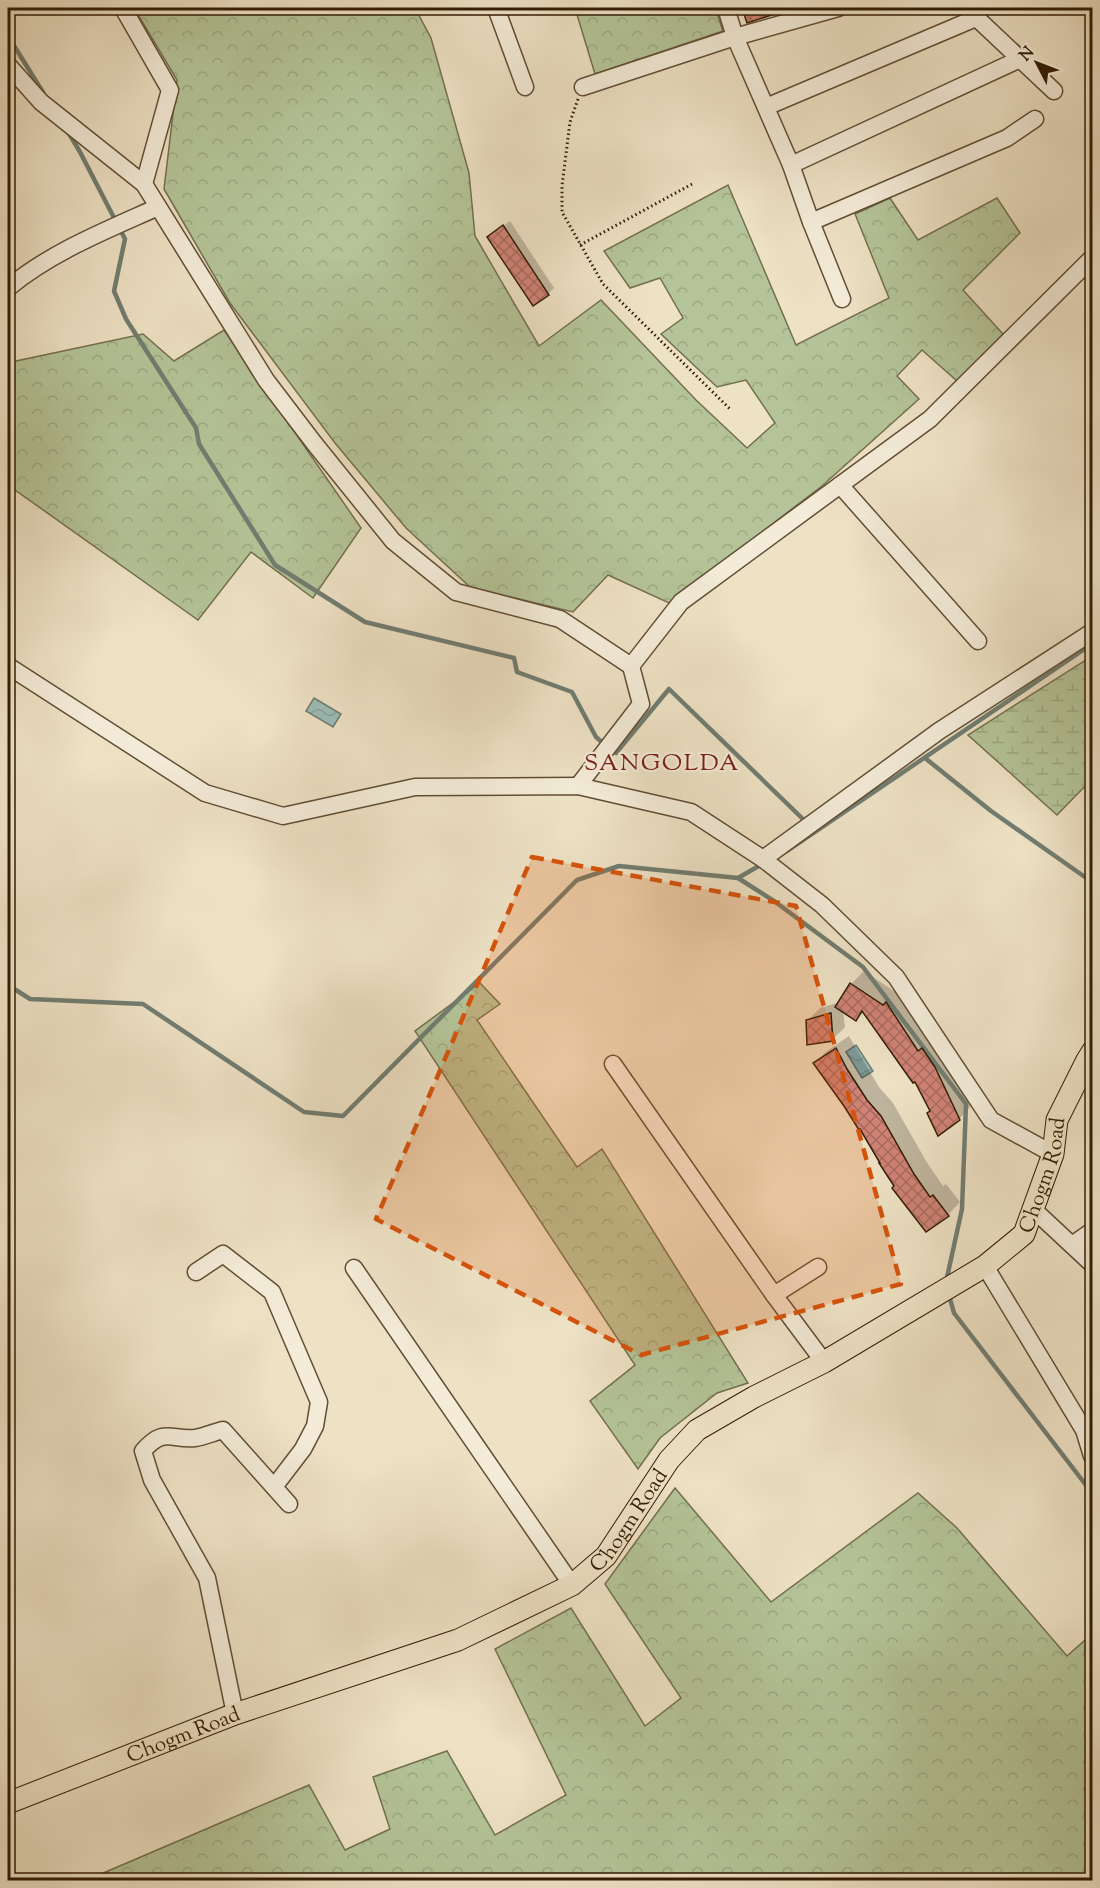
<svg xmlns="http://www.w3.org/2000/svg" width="1100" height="1888" font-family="'Sorts Mill Goudy',serif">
<defs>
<pattern id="forest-crowns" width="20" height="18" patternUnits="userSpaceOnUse" patternTransform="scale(1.5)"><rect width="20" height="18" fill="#b4c498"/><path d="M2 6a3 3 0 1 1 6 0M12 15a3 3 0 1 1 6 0" fill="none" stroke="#9ba881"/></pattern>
<pattern id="wetland-marsh" width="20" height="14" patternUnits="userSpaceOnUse" patternTransform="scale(1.5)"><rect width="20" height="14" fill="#b4c498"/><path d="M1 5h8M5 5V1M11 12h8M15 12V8" fill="none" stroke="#9ba881"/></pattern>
<pattern id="water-waves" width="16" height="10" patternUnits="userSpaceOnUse" patternTransform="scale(1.5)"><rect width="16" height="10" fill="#9bbdba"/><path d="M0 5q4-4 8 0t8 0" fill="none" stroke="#86a29e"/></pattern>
<pattern id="building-cross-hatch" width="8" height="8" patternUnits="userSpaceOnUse" patternTransform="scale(1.5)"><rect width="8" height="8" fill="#cf8275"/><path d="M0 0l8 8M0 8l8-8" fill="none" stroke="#a96a5e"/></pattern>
</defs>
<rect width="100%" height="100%" fill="#eee2c5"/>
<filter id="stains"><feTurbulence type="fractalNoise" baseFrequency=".00333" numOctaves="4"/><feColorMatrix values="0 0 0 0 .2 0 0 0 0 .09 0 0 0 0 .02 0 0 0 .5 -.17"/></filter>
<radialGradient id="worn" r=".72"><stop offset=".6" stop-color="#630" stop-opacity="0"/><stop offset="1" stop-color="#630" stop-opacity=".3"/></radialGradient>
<g fill="url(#forest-crowns)" stroke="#73704e" stroke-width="1.5">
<path d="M134,8H415L431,38L469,173L475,236L539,346L601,300L696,400L747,448L775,423L746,380L717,387L661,334L683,318L660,278L630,288L604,251L728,185L796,345L889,298L855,214L890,198L918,240L997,198L1020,233L963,290L1003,334L957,381L922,350L897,376L919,399L822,486L669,603L608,575L573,612L470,587L406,528L335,443L230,303L164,189L177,80Z"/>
<path d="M575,8H715L723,31L595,74Z"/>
<path d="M224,330L361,528L313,598L251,552L198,620L8,485V368L16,361L143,334L174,361Z"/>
<path d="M480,983L500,1004L477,1020L577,1167L602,1149L748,1383L717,1393L660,1438L638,1469L590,1401L635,1365L415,1031Z"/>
<path d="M675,1488L771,1602L918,1493L957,1528L1067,1656L1092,1634V1880H87L309,1785L345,1850L390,1829L373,1777L447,1751L495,1835L566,1795L495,1649L571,1608L645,1726L681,1698L605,1584Z"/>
</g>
<path fill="url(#wetland-marsh)" stroke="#73704e" stroke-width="1.5" d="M1092,656V779L1057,815L968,735Z"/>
<g fill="url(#water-waves)" stroke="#717d71" stroke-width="1.5">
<path d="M314,698L341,714L333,727L306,711Z"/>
<path d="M856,1045L873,1071L862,1078L846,1052Z"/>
</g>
<g fill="#0003">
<path d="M743,8H790L748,21Z"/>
<path d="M510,221L554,288L548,294L489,237Z"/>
<path d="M864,971L897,993L899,991L947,1055L971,1106L959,1119L916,1080L864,1012L856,1019L843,1011L845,1027L832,1040L807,1021L820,1008L840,1002L851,984Z"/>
<path d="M849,1036L879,1087L893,1103L926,1161L943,1186L946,1184L960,1202L948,1215L896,1186L861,1127L815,1063L827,1051Z"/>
</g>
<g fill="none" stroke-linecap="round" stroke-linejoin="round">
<g stroke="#717d71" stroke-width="4.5">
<path d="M8,36L44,94"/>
<path d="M68,132L80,152L125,239L114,291L126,319L196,428L199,444L275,565L365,622L514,658L517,672L572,692L596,737L605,745"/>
<path d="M612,750L616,753L669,689L806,822"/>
<path d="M925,758L991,811L1092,882"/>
<path d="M787,851L1092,644"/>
<path d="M738,878L764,863"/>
<path d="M8,985L30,999L143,1004L304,1112L343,1116L577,880L619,866L738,878L774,901L863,967L966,1104L962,1209L946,1282"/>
<path d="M949,1295L954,1313L1092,1493"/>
</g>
</g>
<g fill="url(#building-cross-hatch)" stroke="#321c04" stroke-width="1.5">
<path d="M742,8H787V10L747,23Z"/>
<path d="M503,225L549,295L533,306L487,237Z"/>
<path d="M850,983L883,1005L886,1002L918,1051L922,1048L935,1067L960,1120L938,1136L927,1113L930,1111L915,1082L913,1083L862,1011L856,1021L835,1007Z"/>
<path d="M831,1013L833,1041L807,1045L806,1020Z"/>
<path d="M836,1048L847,1069L867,1100L881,1116L914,1174L930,1197L933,1195L949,1216L926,1232L892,1188L894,1186L879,1163H880L860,1129L859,1130L844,1106L813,1063Z"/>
</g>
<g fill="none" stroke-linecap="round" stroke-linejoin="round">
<defs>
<g id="minor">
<path d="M123,8L170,90L144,184"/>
<path d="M496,8L525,87"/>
<path d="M726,8L735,37L791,165L811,222L842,299"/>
<path d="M966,8L1054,91"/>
<path d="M8,65L41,102L144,184L266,380L314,443L393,541L456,592L560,619L631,666"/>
<path d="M583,87L735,37L838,8"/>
<path d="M766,107L976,18"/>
<path d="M791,165L1020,59"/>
<path d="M811,222L1007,138L1035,119"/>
<path d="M8,288C51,252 107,230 158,207"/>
<path d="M840,485L978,641"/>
<path d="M8,666L205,793L283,816L415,787L578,786L691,812L763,859L822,905L896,977L991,1120L1053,1154"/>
<path d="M578,786L641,704L631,666L681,602L930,419L1092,258"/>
<path d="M763,859L939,731L1092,632"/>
<path d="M613,1064L774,1295L824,1362"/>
<path d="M1033,1209L1092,1264"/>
<path d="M1072,1245L1092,1231"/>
<path d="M985,1266L1084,1430L1092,1456"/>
<path d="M354,1268L572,1585"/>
<path d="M196,1272L223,1254L272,1292L319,1402L315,1426L303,1449L274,1487"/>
<path d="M774,1295L818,1267"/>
<path d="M235,1714L207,1578L152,1480L143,1451C164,1427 170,1440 195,1438C204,1437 214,1432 223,1430L289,1504"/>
</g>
<g id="major">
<path id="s1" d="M8,1803L235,1714L458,1640L572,1585L606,1556L669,1460L697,1430L754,1397L824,1362L985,1266L1024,1234L1053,1154L1057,1120L1087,1060L1092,1052"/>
</g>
</defs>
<use href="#minor" stroke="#614e34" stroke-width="19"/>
<use href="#major" stroke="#321c04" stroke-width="23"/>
<g stroke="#321c04" stroke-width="3" stroke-dasharray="1.5 3" stroke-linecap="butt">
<path d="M578,99L570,122L562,186V212L603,284L730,409"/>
<path d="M580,245L694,183"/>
</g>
<use href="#minor" stroke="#f4ecd9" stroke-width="16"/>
<use href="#major" stroke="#eee2c5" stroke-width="21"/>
</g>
<path fill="#d6530b" fill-opacity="0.2" stroke="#d6530b" stroke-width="4.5" stroke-dasharray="12 8" stroke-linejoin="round" d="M532,857L796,906L901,1284L641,1355L376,1219Z"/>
<g text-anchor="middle" stroke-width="4.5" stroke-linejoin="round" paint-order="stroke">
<g font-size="21" fill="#321c04" stroke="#f4ecd9">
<text dy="7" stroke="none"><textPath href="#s1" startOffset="1250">Chogm Road</textPath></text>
<text dy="7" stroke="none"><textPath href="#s1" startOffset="692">Chogm Road</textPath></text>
<text dy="7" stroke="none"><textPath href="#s1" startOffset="188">Chogm Road</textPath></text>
</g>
<g font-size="24" letter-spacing="1.5" fill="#7a1f14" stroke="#f4ecd9">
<text x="662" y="770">SANGOLDA</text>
</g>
</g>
<rect width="1100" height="1888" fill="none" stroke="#eee2c5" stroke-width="30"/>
<rect x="9" y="9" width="1082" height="1870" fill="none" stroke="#321c04" stroke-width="3"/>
<rect x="15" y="15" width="1070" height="1858" fill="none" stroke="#321c04" stroke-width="1.5"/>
<g transform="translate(1037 63) rotate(312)" stroke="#f4ecd9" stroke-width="4.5" paint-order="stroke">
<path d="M0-4.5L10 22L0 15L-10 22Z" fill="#321c04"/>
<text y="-9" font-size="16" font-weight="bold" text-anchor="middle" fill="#321c04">N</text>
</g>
<rect width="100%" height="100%" filter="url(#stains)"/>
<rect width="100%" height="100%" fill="url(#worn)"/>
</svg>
